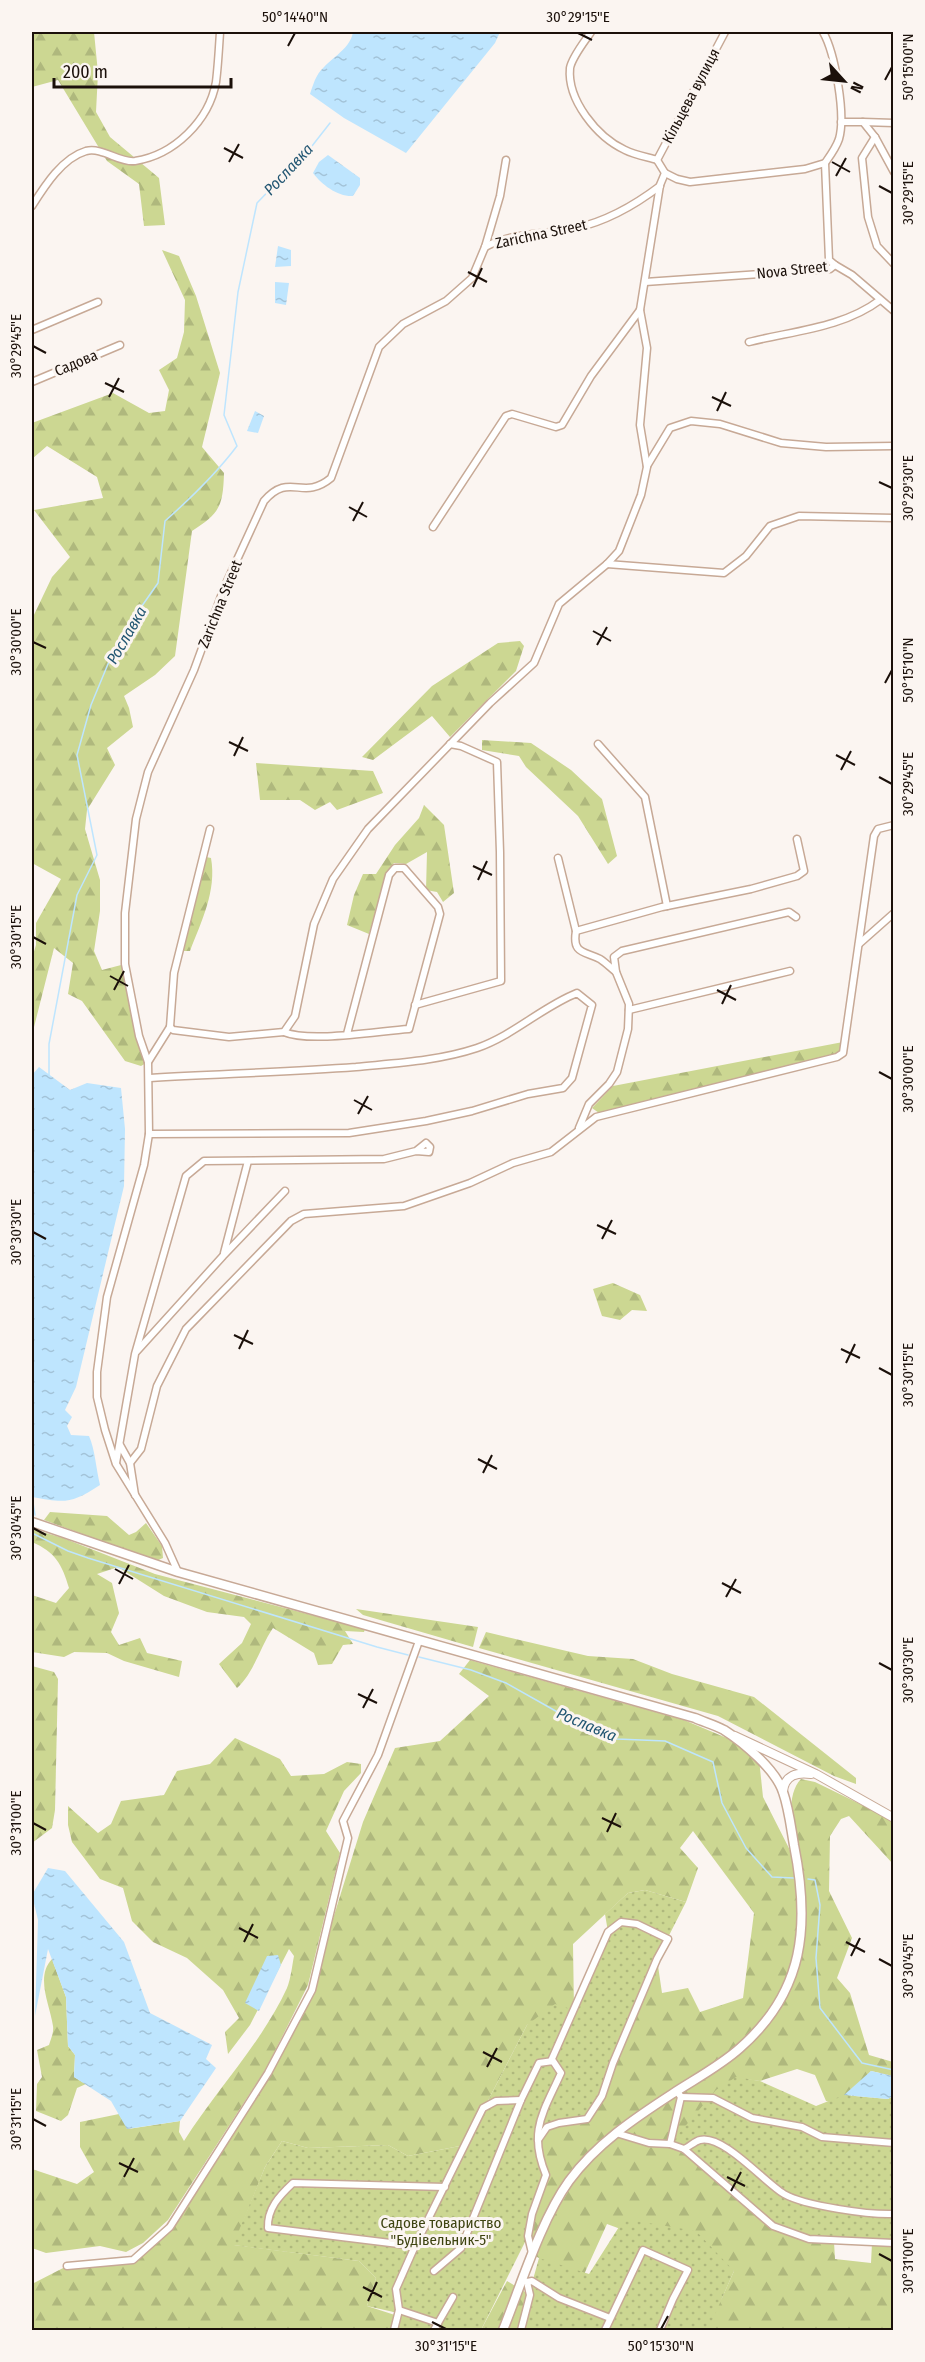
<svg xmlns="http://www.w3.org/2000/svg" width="925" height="2362" font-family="'Fira Sans Condensed',sans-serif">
<defs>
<pattern id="forest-firs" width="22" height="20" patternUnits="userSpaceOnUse" patternTransform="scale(1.5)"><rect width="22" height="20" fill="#ccd792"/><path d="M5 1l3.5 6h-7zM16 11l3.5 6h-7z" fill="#afb87d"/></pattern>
<pattern id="garden-dots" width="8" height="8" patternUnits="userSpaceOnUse" patternTransform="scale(1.5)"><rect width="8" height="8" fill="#ccd792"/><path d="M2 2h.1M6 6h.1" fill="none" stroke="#afb87d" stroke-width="1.8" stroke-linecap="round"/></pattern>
<pattern id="water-ripples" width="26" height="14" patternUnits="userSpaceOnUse" patternTransform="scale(1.5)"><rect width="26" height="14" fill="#bee5fe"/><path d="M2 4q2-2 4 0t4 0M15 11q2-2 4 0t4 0" fill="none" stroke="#a3c3d8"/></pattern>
</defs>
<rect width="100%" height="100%" fill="#fbf5f1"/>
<g fill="url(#forest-firs)">
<path d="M32,32H94L98,73L96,112L110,137L159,178L165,225L144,226L139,184L107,161L58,80L32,87Z"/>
<path d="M162,250L179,256L196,296L220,373L202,447L224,473C223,506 220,513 192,531L175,656L155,675L124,696L129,708L133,727L107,748L115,765L87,810L85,829L100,880V911L94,951L102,970L125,964L148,1062L141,1066L125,1061L82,1001L68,994L73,963L54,948L32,1035V958L36,945V923L61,879L32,863V619L52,577L70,557L34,510L103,498L97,477L47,446L32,459V423L113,393L149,413L165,411L169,390L159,370L177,358L184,332L185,300Z"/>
<path d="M520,641L524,646L516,671L450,737L432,716L373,760L362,757L432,686L498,643Z"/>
<path d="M482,740L531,743L571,770L602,799L617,856L608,864L578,816L526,767L519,756L482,750Z"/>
<path d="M256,763L373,771L383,793L337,810L330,802L315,810L300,800H260Z"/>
<path d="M424,805L444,825L454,893L443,902L437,892L426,890L427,852L406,864L394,863L386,874L369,934L347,925L354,895L363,874H376L395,845L419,818Z"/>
<path d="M206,857L211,858C217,891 201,922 190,951H183Z"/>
<path d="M843,1042V1058L599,1113L592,1108L613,1086Z"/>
<path d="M613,1283L640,1295L647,1311L632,1310L620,1320L602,1316L593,1289Z"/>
<path d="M50,1512L107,1516L129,1535L136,1532L146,1523L162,1546L163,1558L156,1561L44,1520Z"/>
<path d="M32,1529L63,1538L155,1574L365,1629L364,1632L345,1631L353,1644L343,1645L332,1664L318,1665L314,1653L273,1628C260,1647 254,1673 237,1688L219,1664L242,1643L251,1624L244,1617L207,1612L164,1596L118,1567L97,1574L112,1583L119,1613L111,1632L119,1645L140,1638L147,1653L182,1661L179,1677L124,1661L107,1653L74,1652L64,1657L32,1652V1595L56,1603L69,1588C62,1564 55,1552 32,1542Z"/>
<path d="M356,1609L478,1627L473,1647L363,1615Z"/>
<path d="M486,1632L588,1656L633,1659L672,1674L754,1697L856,1778V1784L834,1776L718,1716L479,1648Z"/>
<path d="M470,1660L684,1720L741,1744L759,1759L763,1797L798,1866C794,1843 783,1797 801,1779L815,1782L893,1820V1864L849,1816L841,1819L830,1836L829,1891L852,1938L837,1978L850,1993L869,2055L893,2062V2076L871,2071L843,2105L826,2101L815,2075L797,2069L760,2081L736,2078L834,2242L835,2259L871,2263L872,2243H893V2330H700L722,2298L734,2271L607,2224L571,2303L539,2258L533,2255L528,2235L538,2140L657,1959L662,1993L688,1988L700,2012L743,1998L754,1913L693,1831L680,1848L698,1868L686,1902L645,1890L628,1893L573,1944L574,2010L527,2025L465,2145L408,2156L388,2145L308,2148L282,2141L265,2167L234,2245L359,2261L376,2278L367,2306L398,2316L394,2330H32V2284L67,2266L133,2260L170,2227L268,2073L310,1993L363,1822L395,1748L440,1741L489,1696L459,1674Z"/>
<path d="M32,1666L54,1672L58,1679L55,1810L52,1828L32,1843Z"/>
<path d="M235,1738L280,1759L291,1776L324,1774L347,1762L361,1764V1773L344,1791L326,1831L340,1853L308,1985L267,2067L168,2220L143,2243L126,2252L100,2246L46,2253L32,2248V2169L77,2184L94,2172L80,2147V2122L119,2114L128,2129L180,2121L179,2132L184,2141C217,2089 261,2044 287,1988C291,1978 292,1966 294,1956L289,1949L250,2025L228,2054L225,2032L239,2018L223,1990L187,1958L153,1942L132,1921L123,1888L100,1879L72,1842L68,1825V1806L98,1833L111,1824L121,1801L164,1795L177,1771L210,1764Z"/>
<path d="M52,1959L66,1997L68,2046L75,2055L74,2077L86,2084L77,2088L68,2115L61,2121L36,2111L37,2084L42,2077L37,2050L49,2045C51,2039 54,2032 53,2026C50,2005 35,1977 52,1959Z"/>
<path d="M507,2281L530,2295L521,2330H481Z"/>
</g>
<g fill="url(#garden-dots)">
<path d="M645,1890L686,1902L657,1959L602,2096L587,2119L547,2127L538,2140L546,2175L528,2236L481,2330H394L398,2313L367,2306L376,2278L359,2261L233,2245L265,2167L282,2141L308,2148L388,2145L408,2156L465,2145L527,2025L555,2004L574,2010L608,1932L605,1914L628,1893Z"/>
<path d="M736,2077L760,2081L816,2106L844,2095L888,2099L893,2096V2243L809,2239L773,2226L698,2159L670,2144L716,2090Z"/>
<path d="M624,2219L696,2231L734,2271L708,2330H519L539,2258L589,2274Z"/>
</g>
<g fill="url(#water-ripples)">
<path d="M353,32H500L495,43L406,153L344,118L310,94C312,88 314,81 317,76C326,60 350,51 353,32Z"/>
<path d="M328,155L360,178V185L353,196C338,197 322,185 313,173L319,162Z"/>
<path d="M278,246L291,250V266L275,267Z"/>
<path d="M275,282L289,283L286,305L275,303Z"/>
<path d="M255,411L264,416L258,433L247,431Z"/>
<path d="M39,1067L70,1090L87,1083L121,1088L125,1129L124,1186L76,1387L65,1410L72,1417L67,1426L71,1435L89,1436C95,1449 96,1469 100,1485C71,1504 65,1503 32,1497V1075Z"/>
<path d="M48,1868L65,1871L124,1942L150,2013L212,2045L206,2059L216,2068L180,2121L127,2129L111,2101L74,2077L75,2055L68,2046L66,1997L48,1949L35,2016L38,1920L32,1895Z"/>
<path d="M278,1955L281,1965L259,2011L245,2003L267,1956Z"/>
<path d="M871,2071L893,2076V2096L888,2099L844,2095Z"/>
</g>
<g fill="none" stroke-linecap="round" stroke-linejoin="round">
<g stroke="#bee5fe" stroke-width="1.5">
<path d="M49,1076V1044L77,895L97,855L77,755L91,705L108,664L130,623L158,583L165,521C191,498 216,474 237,446L224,415L238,292L257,203L312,146L330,123"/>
<path d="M32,1496L35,1515"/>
<path d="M32,1533L68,1551L88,1558L377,1647L408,1655"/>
<path d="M419,1657L471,1670L506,1683L561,1714L617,1739L665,1741L713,1762L722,1803L746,1848L772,1877L794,1878"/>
<path d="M808,1879L815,1880L820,1905L816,1958L820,2008L862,2063L894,2070"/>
</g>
<defs>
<g id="minor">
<path d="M591,32C585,41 572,57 570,68C567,100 597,137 625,150C635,155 647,157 657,160"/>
<path d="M841,122H863L875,137L894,172"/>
<path d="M863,122L894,123"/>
<path d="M875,137L862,158L868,217L877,246L894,264"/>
<path d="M657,160L725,32"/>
<path d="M665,173L677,179L690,182L805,169L825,163C830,156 836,148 839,139C846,115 835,53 823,32"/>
<path d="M32,206C44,187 62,158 86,151C103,147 119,163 135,161C174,155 209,121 216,82C218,66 219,48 220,32"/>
<path d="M485,247C513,232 545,235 576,228C607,221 635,205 660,186"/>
<path d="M835,265L852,275L894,311"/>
<path d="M645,282L830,269L835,265L829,260L825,163"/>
<path d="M32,330L98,302"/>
<path d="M749,342C792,331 843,328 880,300"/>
<path d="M32,382L120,345"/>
<path d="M647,466L670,428L691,421L720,424L781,443L826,447L894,446"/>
<path d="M433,527L506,416L512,414L556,427L562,425L591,376L640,310"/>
<path d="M607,564L724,573L746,556L770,526L799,516L894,518"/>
<path d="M598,744L645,797L667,906"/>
<path d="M558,858L576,931"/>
<path d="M859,944L894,913"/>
<path d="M616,972C611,968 606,963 600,959C584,951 572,954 576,931L662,907L751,889L797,876L804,871L797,839"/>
<path d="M415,1005L501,981L500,852L497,762L461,746L450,744"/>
<path d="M629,1010L790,971"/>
<path d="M170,1027L174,973L210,829"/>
<path d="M284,1032C310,1043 378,1031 409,1029L440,914L438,907L404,868H395L389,875L347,1034"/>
<path d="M148,1062L139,1036L125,964V913L136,819L148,772L194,670L224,588L264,501C290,471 302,502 331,478L379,347L403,324L446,301L472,278L485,247L500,196L506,160"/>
<path d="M579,1128L589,1104L609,1084L617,1072L628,1029L629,1004L616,972L614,957L622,951L789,912L796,917"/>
<path d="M149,1134L349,1133L426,1121L472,1111L528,1094L563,1088L572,1078L592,1005L577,993C542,1007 514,1035 477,1048C438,1061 396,1063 356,1067C287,1072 218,1074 150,1078"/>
<path d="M224,1253L248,1161"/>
<path d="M137,1351L223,1256L285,1191"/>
<path d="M120,1445L130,1463L135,1495"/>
<path d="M116,1463L135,1354L186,1176L204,1161L384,1159L416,1151L429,1152L430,1147L426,1143L416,1151"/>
<path d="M130,1463L141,1449L157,1386L186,1329L291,1221L304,1214L404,1206L470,1183L513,1163L551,1152L596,1117L837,1057L843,1053L874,836L878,829L894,825"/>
<path d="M178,1572L165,1543L116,1464L105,1430L97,1397V1372L107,1297L144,1165L149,1134L148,1062L170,1027L173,1030L229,1037L284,1032L295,1016L314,924L333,879L368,829L490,703L534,663L559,604L607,564L619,551L641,495L647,467L640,425L647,348L640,310L660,185L665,173L657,160"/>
<path d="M681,2097L713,2098L752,2118L802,2127L822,2137L894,2143"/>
<path d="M616,2133L649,2143L670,2144L684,2149L773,2226L809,2239L894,2243"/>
<path d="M538,2140L547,2127L559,2123L587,2119L602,2096L613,2063L657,1959L668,1939L637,1924L621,1922L608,1932L551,2061"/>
<path d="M670,2144L681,2097L679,2094"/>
<path d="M684,2149C689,2147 695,2141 700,2140C723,2134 764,2182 784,2194C805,2206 870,2215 894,2214"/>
<path d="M415,2246L268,2228C267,2209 279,2196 293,2183L445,2187"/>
<path d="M67,2266L133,2260L170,2227L268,2073L312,1990L348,1838L343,1821L378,1755L419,1641"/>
<path d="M434,2271L461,2248L521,2100L539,2063L553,2061L561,2073C543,2113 528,2131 546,2175L532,2214L528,2236L532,2253"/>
<path d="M527,2282L532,2281L559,2298L610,2318"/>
<path d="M399,2310L438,2323L434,2330"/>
<path d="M438,2323L453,2297"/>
<path d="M394,2330L399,2310L396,2289L415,2246L483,2108L496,2101L521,2100"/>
<path d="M521,2330L530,2295L527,2282L523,2281"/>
<path d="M605,2330L643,2250L688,2270L673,2299L660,2330"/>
</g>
<g id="tertiary">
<path d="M735,1736L816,1774L894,1818"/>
<path d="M783,1791C785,1775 797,1772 811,1774"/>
</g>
<path id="secondary" d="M32,1522L178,1572L695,1718C704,1722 715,1725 724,1730C743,1742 776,1770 783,1792C789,1809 791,1828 794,1845C810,1925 805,1991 740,2048C720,2066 695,2079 672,2094C635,2118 596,2144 569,2181C541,2220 521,2285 503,2330"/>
</defs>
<use href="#minor" stroke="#c7a996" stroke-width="9"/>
<use href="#tertiary" stroke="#c7a996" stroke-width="10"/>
<use href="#secondary" stroke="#c7a996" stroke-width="11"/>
<use href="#minor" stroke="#fff" stroke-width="6"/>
<use href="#tertiary" stroke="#fff" stroke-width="8"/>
<use href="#secondary" stroke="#fff" stroke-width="8"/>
</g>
<path fill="none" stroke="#1b100a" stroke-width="2" d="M578,33L592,40M288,46L295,33M885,80L892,67M224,148L243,158M229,162L239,144M832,162L850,172M836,176L846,158M879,186L892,193M468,272L487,282M473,287L482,268M33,346L46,353M105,383L124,392M109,397L119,378M712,397L731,406M717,411L726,392M879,482L892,488M349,507L367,517M353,521L363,502M593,631L611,641M33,642L46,648M597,645L607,627M885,683L892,670M229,742L248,751M836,755L855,765M234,756L243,737M841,770L851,751M879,777L892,784M473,866L492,875M478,880L487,861M33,937L46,944M110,976L128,986M114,990L124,971M717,990L736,1000M722,1004L731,985M879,1072L892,1079M354,1100L372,1110M358,1114L368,1096M597,1225L616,1234M33,1232L46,1239M602,1239L612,1220M234,1335L253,1344M239,1349L248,1330M841,1349L860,1358M846,1363L855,1344M879,1368L892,1375M478,1459L497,1469M483,1473L492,1455M33,1528L46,1535M115,1569L133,1579M722,1583L741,1593M119,1584L129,1565M726,1597L736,1579M879,1663L892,1670M358,1694L377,1703M363,1708L373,1689M602,1818L621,1827M33,1823L46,1830M607,1832L616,1813M239,1928L258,1938M244,1942L253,1924M846,1942L865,1952M851,1956L860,1938M879,1959L892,1966M483,2052L502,2062M487,2067L497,2048M33,2119L46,2126M119,2163L138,2172M124,2177L134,2158M727,2177L745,2186M731,2191L741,2172M879,2254L892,2261M363,2287L382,2297M368,2301L377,2282M432,2322L446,2329M661,2329L668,2316"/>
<g text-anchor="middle" stroke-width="6" stroke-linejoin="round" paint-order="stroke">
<g font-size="15" fill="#1b100a" stroke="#fbf5f1">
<text transform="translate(691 96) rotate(-62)" y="5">Кільцева вулиця</text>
<text transform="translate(541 234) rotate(-12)" y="5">Zarichna Street</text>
<text transform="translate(792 270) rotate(-6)" y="5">Nova Street</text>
<text transform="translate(76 363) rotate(-23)" y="5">Садова</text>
<text transform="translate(220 604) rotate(-68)" y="5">Zarichna Street</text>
</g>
<g font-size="15" fill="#3d4310" stroke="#fbf5f1">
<text x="441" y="2228">Садове товариство<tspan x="441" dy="17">"Будівельник-5"</tspan></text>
</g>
<g font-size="16" font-style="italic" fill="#225672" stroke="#fbf5f1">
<text transform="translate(288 169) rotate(-47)" y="6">Рославка</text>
<text transform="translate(126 635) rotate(-60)" y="6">Рославка</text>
<text transform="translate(587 1724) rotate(23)" y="6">Рославка</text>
</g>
</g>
<rect width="925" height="2362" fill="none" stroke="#fbf5f1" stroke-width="66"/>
<g transform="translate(844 81) rotate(117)" stroke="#fbf5f1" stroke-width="4.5" paint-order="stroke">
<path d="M0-4.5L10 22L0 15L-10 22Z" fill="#1b100a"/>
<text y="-9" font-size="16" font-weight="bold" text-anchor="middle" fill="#1b100a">N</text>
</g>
<path d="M54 78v9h177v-9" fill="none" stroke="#1b100a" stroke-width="3"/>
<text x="63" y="78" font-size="18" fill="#1b100a" stroke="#fbf5f1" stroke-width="4.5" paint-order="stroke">200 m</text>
<rect x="33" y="33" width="859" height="2296" fill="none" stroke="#1b100a" stroke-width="2"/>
<g font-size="15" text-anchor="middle" fill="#1b100a">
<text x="295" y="22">50°14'40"N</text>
<text x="578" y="22">30°29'15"E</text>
<text transform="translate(908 67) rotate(-90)" y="5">50°15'00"N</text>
<text transform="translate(908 193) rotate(-90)" y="5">30°29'15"E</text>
<text transform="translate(16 346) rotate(-90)" y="5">30°29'45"E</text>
<text transform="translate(908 488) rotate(-90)" y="5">30°29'30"E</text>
<text transform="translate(16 642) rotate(-90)" y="5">30°30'00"E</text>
<text transform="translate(908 670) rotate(-90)" y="5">50°15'10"N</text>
<text transform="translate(908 784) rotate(-90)" y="5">30°29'45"E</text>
<text transform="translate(16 937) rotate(-90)" y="5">30°30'15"E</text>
<text transform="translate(908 1079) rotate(-90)" y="5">30°30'00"E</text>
<text transform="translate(16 1232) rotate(-90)" y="5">30°30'30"E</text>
<text transform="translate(908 1375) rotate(-90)" y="5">30°30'15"E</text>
<text transform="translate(16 1528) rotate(-90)" y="5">30°30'45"E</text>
<text transform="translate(908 1670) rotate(-90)" y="5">30°30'30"E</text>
<text transform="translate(16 1823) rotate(-90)" y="5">30°31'00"E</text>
<text transform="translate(908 1966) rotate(-90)" y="5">30°30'45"E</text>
<text transform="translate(16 2119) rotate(-90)" y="5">30°31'15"E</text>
<text transform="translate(908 2261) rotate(-90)" y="5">30°31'00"E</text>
<text x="446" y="2351">30°31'15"E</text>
<text x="661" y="2351">50°15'30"N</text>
</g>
</svg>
